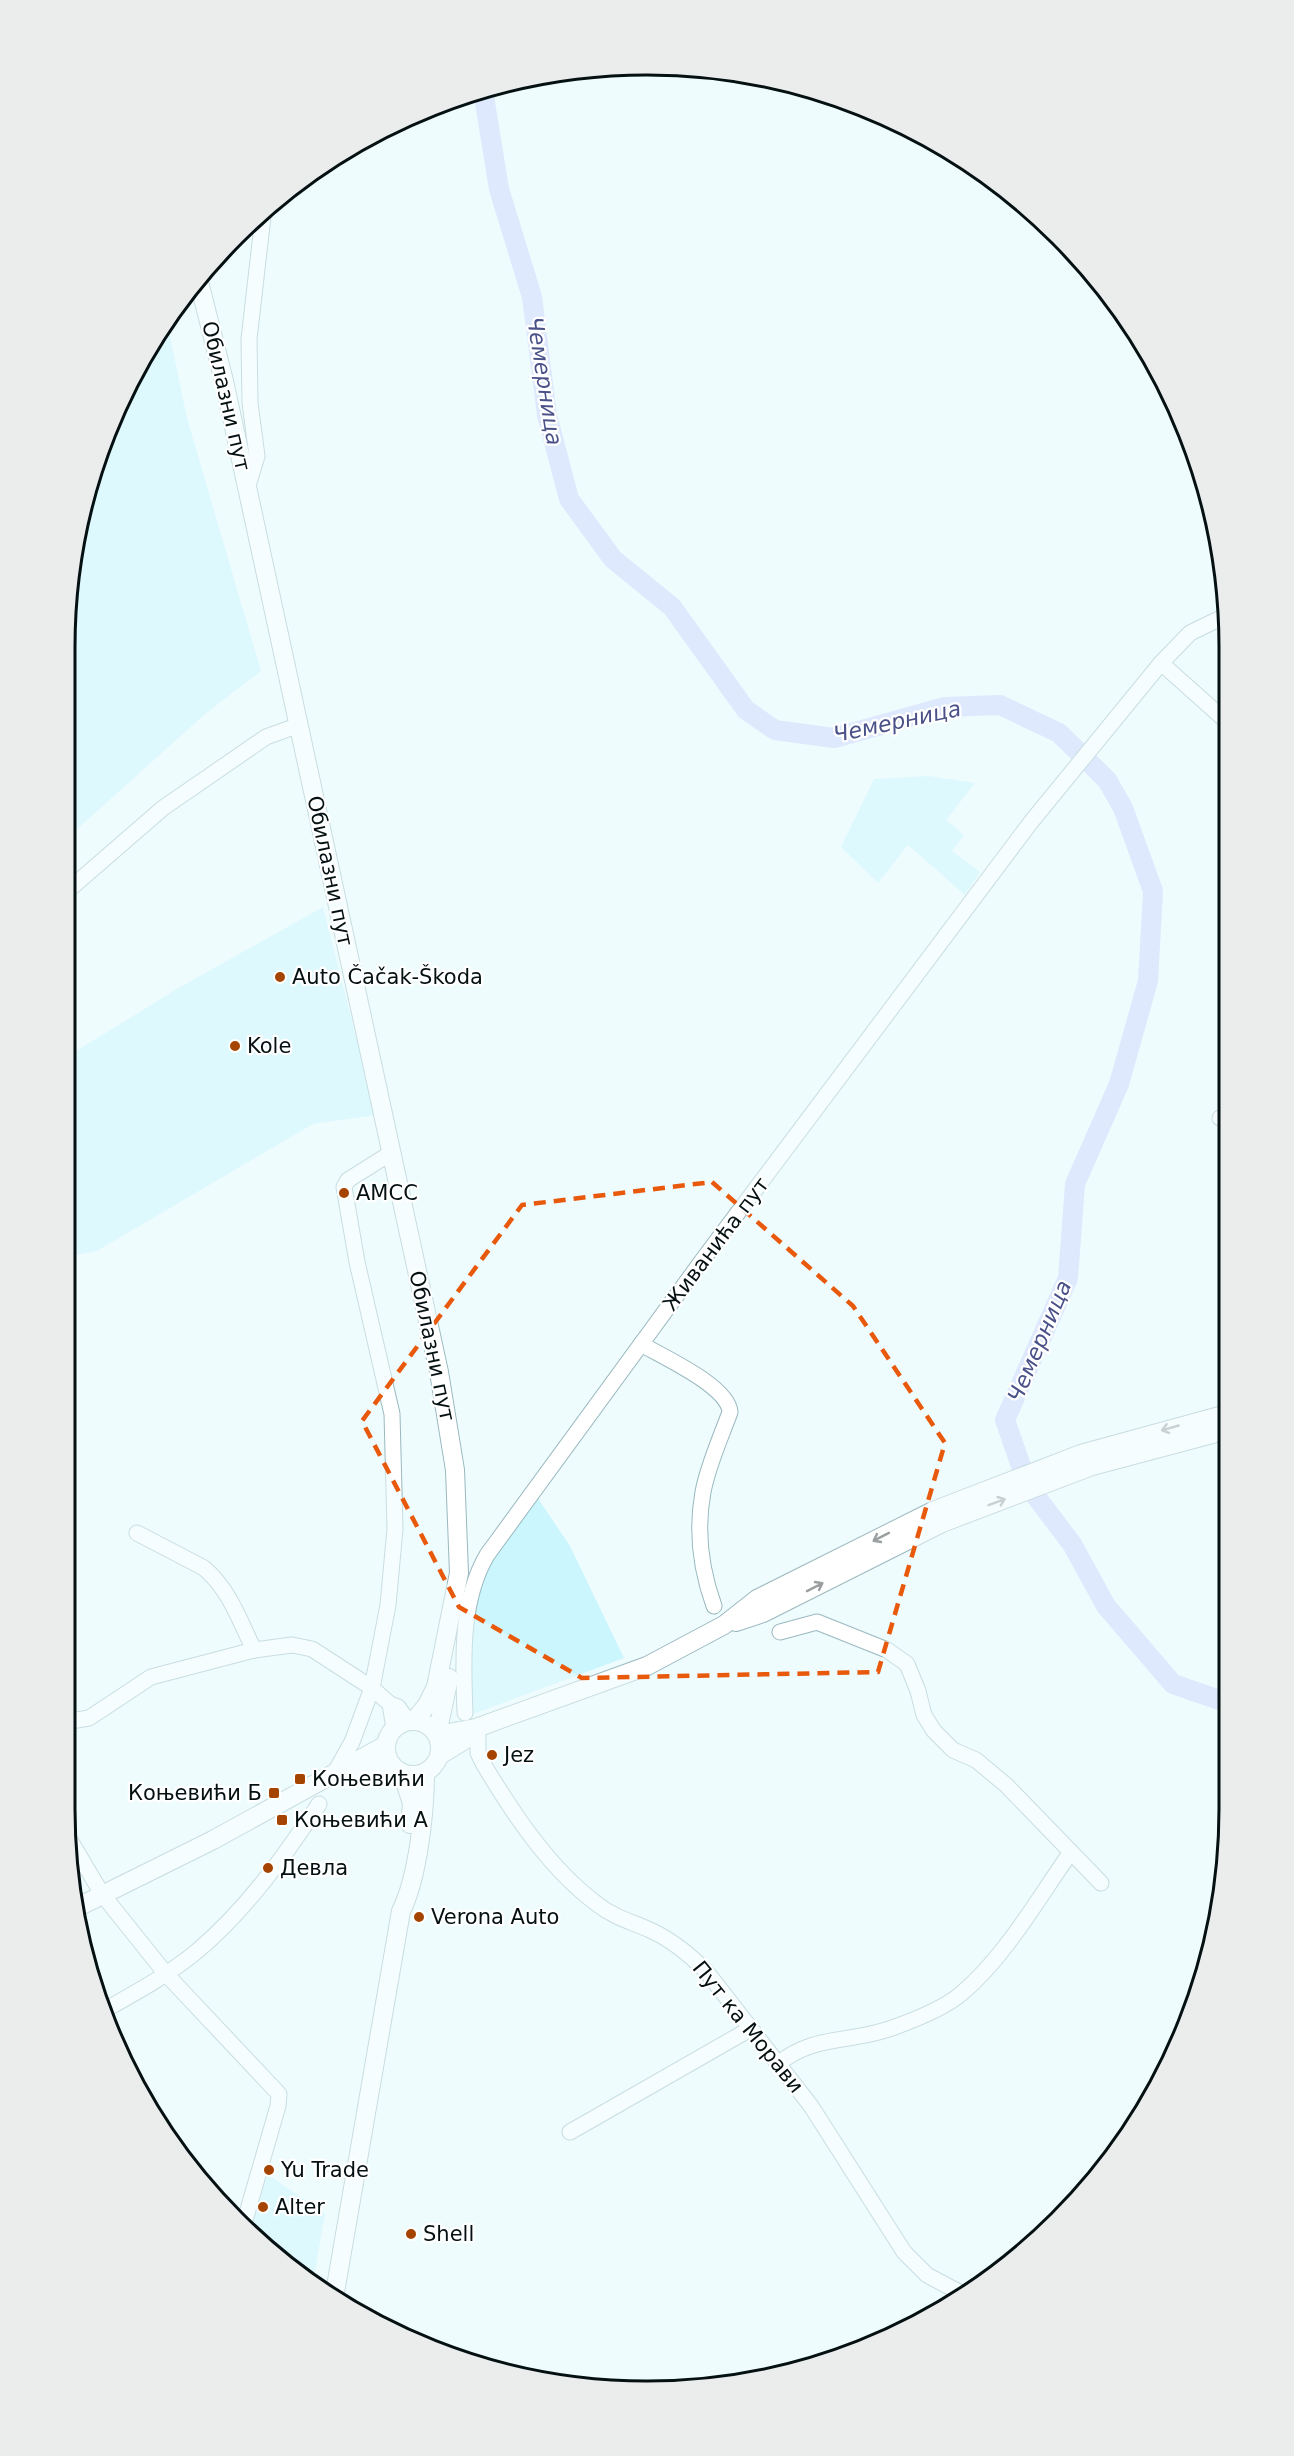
<svg xmlns="http://www.w3.org/2000/svg" width="1294" height="2456" font-family="'DejaVu Sans',sans-serif">
<rect width="100%" height="100%" fill="#effcfe"/>
<g fill="#cbf6fe">
<path d="M167,322L187,418L261,671L204,715L65,840L66,609L84,496L125,389Z"/>
<path d="M929,776L975,783L946,820L964,835L952,851L980,872L965,895L908,845L878,883L841,847L874,779Z"/>
<path d="M323,907L376,1115L313,1124L97,1251L65,1257V1058L175,990Z"/>
<path d="M535,1494L570,1546L624,1658L468,1716L475,1585Z"/>
<path d="M261,2170L325,2213L313,2283L245,2220Z"/>
</g>
<g fill="none" stroke-linecap="round" stroke-linejoin="round">
<path stroke="#cad2fd" stroke-width="20" d="M483,90L499,189L532,297L547,415L569,499L613,559L672,607L746,710L775,730L834,738L945,707L1000,705L1059,733L1107,780L1123,808L1153,891L1148,981L1119,1084L1075,1184L1068,1278L1005,1420L1028,1486L1072,1544L1106,1606L1173,1684L1228,1703"/>
<defs>
<g id="minor">
<path d="M247,489L257,456L250,403L249,339L264,208"/>
<path d="M1161,663L1225,720"/>
<path d="M65,893L163,808L266,737L299,725"/>
<path d="M1220,1118L1226,1117"/>
<path d="M641,1344C663,1357 728,1386 730,1412C721,1437 708,1465 703,1492C696,1530 701,1570 714,1606"/>
<path d="M137,1533L204,1568C229,1589 240,1621 254,1650"/>
<path d="M780,1632L817,1622L887,1650L907,1664L918,1691L924,1715L934,1731L953,1750L976,1760L1006,1785L1101,1883"/>
<path d="M390,1704L394,1728"/>
<path d="M465,1713C463,1662 460,1601 487,1555L704,1258L1031,822L1161,663L1190,633L1225,616"/>
<path d="M65,1722L89,1718L151,1677L254,1650L292,1645L312,1649L372,1688L390,1704L398,1707L408,1721"/>
<path d="M478,1727V1753L484,1765C514,1815 550,1869 597,1904C613,1917 632,1922 650,1930C672,1940 690,1955 706,1971L811,2106L904,2252L927,2275L959,2292"/>
<path d="M334,1774L352,1742L372,1688L388,1605L395,1529L392,1414L357,1262L344,1187L348,1180L391,1153"/>
<path d="M67,1835L102,1894L166,1974L279,2094L278,2106L245,2220"/>
<path d="M103,2011C135,1993 168,1975 196,1952C245,1911 284,1857 319,1804"/>
<path d="M778,2064C813,2035 848,2043 889,2029C912,2021 944,2009 962,1993C1005,1957 1039,1897 1071,1852"/>
<path d="M570,2132L750,2029"/>
</g>
<g id="major">
<path d="M198,278L224,381L439,1372L455,1470L459,1573L436,1687L427,1705L414,1721"/>
<path d="M736,1622L763,1613L942,1523L1092,1466L1227,1430"/>
<circle cx="413" cy="1748" r="27"/>
<path d="M437,1734L449,1678"/>
<path d="M437,1735L476,1728L647,1666L724,1625L757,1599L933,1511L1081,1454L1227,1414"/>
<path d="M440,1755L468,1738L476,1728"/>
<path d="M352,1773L392,1765"/>
<path d="M402,1773L412,1803L410,1824"/>
<path d="M74,1909L213,1840L386,1745"/>
<path d="M334,2298L401,1911C418,1878 425,1810 425,1773"/>
</g>
</defs>
<use href="#minor" stroke="#99b9bf" stroke-width="17"/>
<use href="#major" stroke="#99b9bf" stroke-width="20"/>
<use href="#minor" stroke="#fff" stroke-width="15"/>
<use href="#major" stroke="#fff" stroke-width="18"/>
</g>
<defs><path id="oneway-shaft" d="M-6 0H5M1.5-3L5.5 0L1.5 3" fill="none" stroke-width="1.6" stroke-linecap="round" stroke-linejoin="round" transform="scale(1.5)"/></defs>
<g stroke="#9b9fa0">
<use href="#oneway-shaft" transform="translate(1170 1428) rotate(164)"/>
<use href="#oneway-shaft" transform="translate(997 1502) rotate(-21)"/>
<use href="#oneway-shaft" transform="translate(881 1537) rotate(153)"/>
<use href="#oneway-shaft" transform="translate(815 1587) rotate(-27)"/>
</g>
<path d="M0 0H1294V2456H0ZM712,1182L853,1306L945,1443L878,1672L582,1678L459,1607L362,1421L522,1205Z" fill="#effcfe" fill-opacity=".55" fill-rule="evenodd"/>
<path fill="none" stroke="#e8590c" stroke-width="4.5" stroke-dasharray="12 8" stroke-linejoin="round" d="M712,1182L853,1306L945,1443L878,1672L582,1678L459,1607L362,1421L522,1205Z"/>
<g fill="#a54401" stroke="#fff" stroke-width="2">
<circle cx="280" cy="977" r="6"/>
<circle cx="235" cy="1046" r="6"/>
<circle cx="344" cy="1193" r="6"/>
<circle cx="492" cy="1755" r="6"/>
<rect x="294" y="1773" width="12" height="12" rx="3"/>
<rect x="268" y="1787" width="12" height="12" rx="3"/>
<rect x="276" y="1814" width="12" height="12" rx="3"/>
<circle cx="268" cy="1868" r="6"/>
<circle cx="419" cy="1917" r="6"/>
<circle cx="269" cy="2170" r="6"/>
<circle cx="263" cy="2207" r="6"/>
<circle cx="411" cy="2234" r="6"/>
</g>
<g text-anchor="middle" stroke-width="4.5" stroke-linejoin="round" paint-order="stroke">
<g font-size="21" fill="#051012" stroke="#fff">
<text transform="translate(226 396) rotate(77)" y="7">Обилазни пут</text>
<text transform="translate(330 871) rotate(78)" y="7">Обилазни пут</text>
<text transform="translate(716 1244) rotate(-53)" y="7">Живанића пут</text>
<text transform="translate(432 1346) rotate(78)" y="7">Обилазни пут</text>
<text transform="translate(748 2027) rotate(51)" y="7">Пут ка Морави</text>
</g>
<g font-size="21" fill="#051012" stroke="#fff" text-anchor="start">
<text x="292" y="984">Auto Čačak-Škoda</text>
<text x="247" y="1053">Kole</text>
<text x="356" y="1200">АМСС</text>
<text x="504" y="1762">Jez</text>
<text x="312" y="1786">Коњевићи</text>
<text x="262" y="1800" text-anchor="end">Коњевићи Б</text>
<text x="294" y="1827">Коњевићи А</text>
<text x="280" y="1875">Девла</text>
<text x="431" y="1924">Verona Auto</text>
<text x="281" y="2177">Yu Trade</text>
<text x="275" y="2214">Alter</text>
<text x="423" y="2241">Shell</text>
</g>
<g font-size="22" font-style="italic" fill="#4a5188" stroke="#fff">
<text transform="translate(545 381) rotate(81)" y="8">Чемерница</text>
<text transform="translate(897 721) rotate(-12)" y="8">Чемерница</text>
<text transform="translate(1039 1341) rotate(-67)" y="8">Чемерница</text>
</g>
</g>
<path d="M0 0H1294V2456H0ZM647 75H647A572 572 0 0 1 1219 647V1809A572 572 0 0 1 647 2381H647A572 572 0 0 1 75 1809V647A572 572 0 0 1 647 75Z" fill="#ebecec" fill-rule="evenodd"/>
<path fill="none" stroke="#051012" stroke-width="3" d="M647 75H647A572 572 0 0 1 1219 647V1809A572 572 0 0 1 647 2381H647A572 572 0 0 1 75 1809V647A572 572 0 0 1 647 75Z"/>
</svg>
